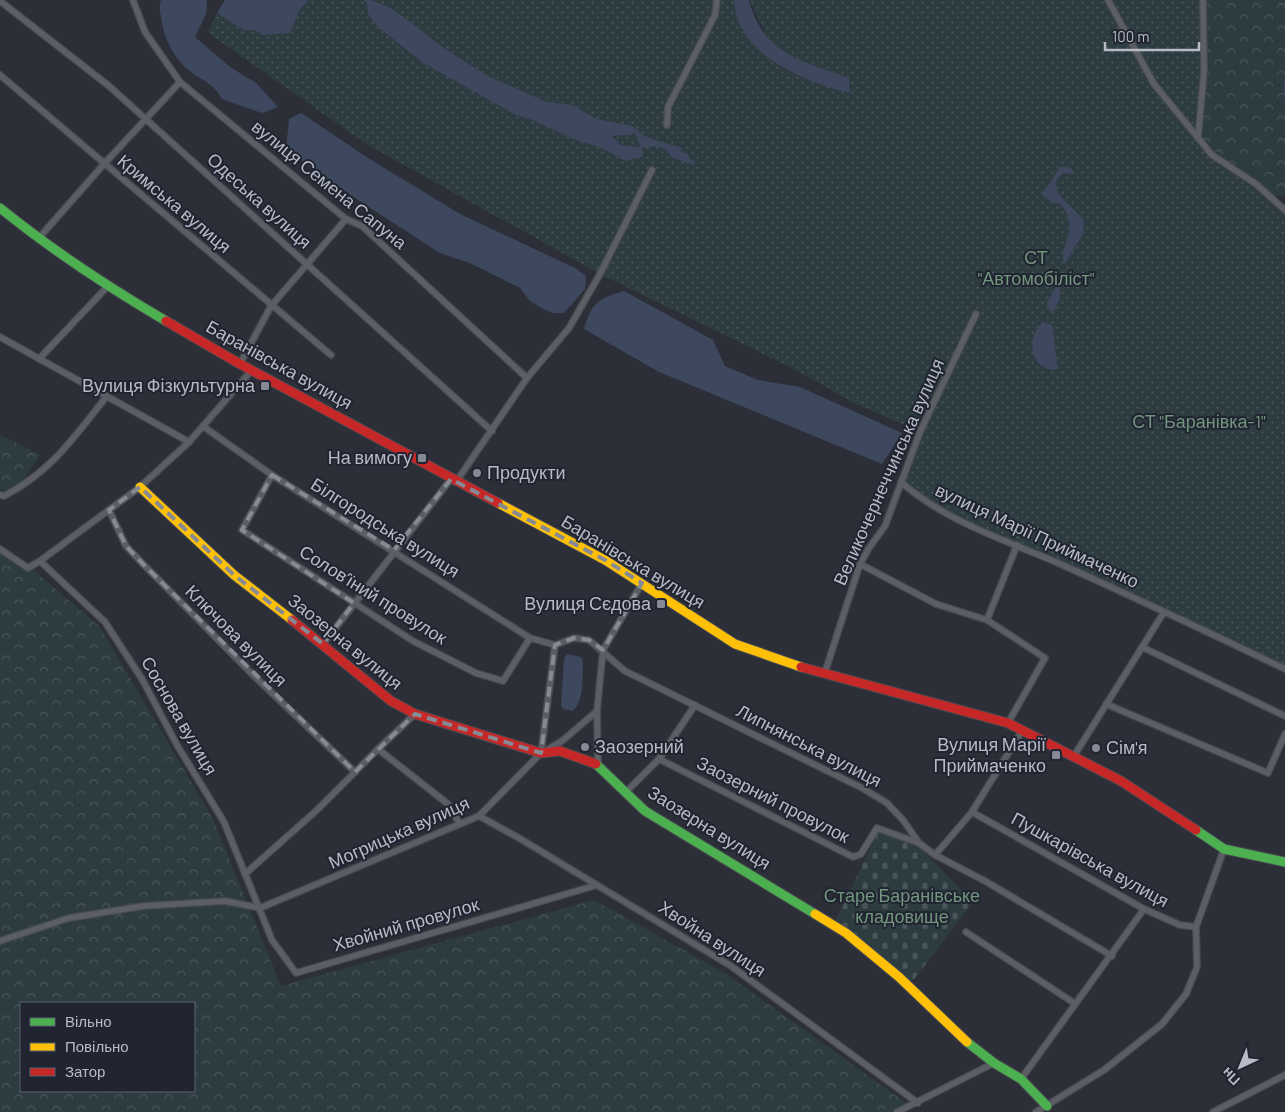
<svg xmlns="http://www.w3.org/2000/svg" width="1285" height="1112" font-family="Barlow,sans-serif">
<defs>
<pattern id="forest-crowns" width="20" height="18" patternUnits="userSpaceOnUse" patternTransform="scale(1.25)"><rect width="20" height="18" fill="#2d3c40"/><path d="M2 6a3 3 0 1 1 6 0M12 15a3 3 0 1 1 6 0" fill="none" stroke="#49565a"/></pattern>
<pattern id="cemetery-stones" width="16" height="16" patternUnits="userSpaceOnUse" patternTransform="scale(1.25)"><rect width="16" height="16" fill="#2d3c40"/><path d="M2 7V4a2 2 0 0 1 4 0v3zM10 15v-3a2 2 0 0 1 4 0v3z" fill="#49565a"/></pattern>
<pattern id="park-dots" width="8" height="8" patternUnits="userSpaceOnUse" patternTransform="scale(1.25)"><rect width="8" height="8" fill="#2d3c40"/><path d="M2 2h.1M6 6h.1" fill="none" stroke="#49565a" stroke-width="1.8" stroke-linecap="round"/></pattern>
</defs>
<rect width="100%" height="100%" fill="#2c2f37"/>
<g fill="url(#forest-crowns)" fill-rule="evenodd">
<path d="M1203,0H1285V195L1270,197L1212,155L1198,138Z"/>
<path d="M0,435L40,455L14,493L0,489Z"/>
<path d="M0,546L36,572L100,627L213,819L281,986L594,900L725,973L909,1105L891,1112H0ZM21,1003H194V1091H21Z"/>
</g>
<path fill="url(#cemetery-stones)" d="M878,832L918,846L973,902L912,982L835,922Z"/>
<path fill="url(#park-dots)" d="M307,0H363L367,3L368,14L378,27L423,63L516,115L532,120L576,140L602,148L626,161L621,145L612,136L631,135L632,126L597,119L572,105L547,102L490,77L445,49L401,15L370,0H734C735,30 759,54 784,69C801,79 830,86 849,93L848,78L784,54L768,38L749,0H1203L1204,72L1198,138L1212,155L1256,184L1285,210V669L951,515L901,482L919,431L856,404L790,367L600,274L368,145L208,33L217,13L244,30H255L262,35L290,33L300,9Z"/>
<g fill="#3d485f" fill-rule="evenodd">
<path d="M161,0H207L206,14L195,37L230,67L256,83L278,107L262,113L222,99C212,82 204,82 191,72C175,60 165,41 162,23C161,15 158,7 161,0Z"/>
<path d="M225,0H307V2L300,9L290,33L262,35L255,30H244L217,13Z"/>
<path d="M363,0H370L389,7L401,15L445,49L490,77L547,102L572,105L597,119L632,126L645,137L682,148L681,152L688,154V158L696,162L693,165L671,157C665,144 654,146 642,148V157L625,161L602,148L576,140L532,120L516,115L423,63L378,27L368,14L367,3ZM634,131L641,148L621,145L612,136L631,135Z"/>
<path d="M734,0H749C763,55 803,61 849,78L850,93C805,82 736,55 734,0Z"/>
<path d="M301,113L368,158L460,214L575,268L586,276L585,289L564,313H552L540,307L530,301L520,288L470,263L440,253L364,204L286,150L289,119Z"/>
<path d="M1060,167H1070L1073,171L1071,174L1064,173C1039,188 1078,209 1084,221L1083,234L1065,264C1055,250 1084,227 1059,203H1053L1042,195Z"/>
<path d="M1060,285V299L1053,313L1048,309L1047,304L1056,286Z"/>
<path d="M624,291L713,340L725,366L758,380L800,387L902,433L882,464L659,372L584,329C592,302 598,299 624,291Z"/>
<path d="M1043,322L1052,325C1053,331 1058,368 1057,370C1030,372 1025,336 1043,322Z"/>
<path d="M567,654L581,657L583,660C582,675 585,700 573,711L564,709L561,706L564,659Z"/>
</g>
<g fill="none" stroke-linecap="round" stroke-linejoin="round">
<path stroke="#3d485f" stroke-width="2" d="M1285,81V96"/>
<defs>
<g id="street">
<path d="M133,0L145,32L180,82L346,219L362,226L527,378"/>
<path d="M1108,0L1154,84L1212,155L1256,184L1285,210"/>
<path d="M0,1L109,86L492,431"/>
<path d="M0,75L331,355"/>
<path d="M667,125L668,107L715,15L717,0"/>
<path d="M1198,138L1204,72L1203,0"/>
<path d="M38,239L104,164L180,82"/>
<path d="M0,337L189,442"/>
<path d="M39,359L107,287"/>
<path d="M240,364L271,306L346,219"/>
<path d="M204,427L272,475L530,638L555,645"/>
<path d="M272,475L242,530L413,641L476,673L503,681L530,638"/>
<path d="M456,482L527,378L569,328L600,274L652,170"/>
<path d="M901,482C945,521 1005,540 1058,563C1134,597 1210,633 1285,669"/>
<path d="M0,495L4,496C52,471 74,437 107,396"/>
<path d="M109,510L126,546L144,565L253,675L355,772L378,749L448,804L460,824"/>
<path d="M0,549L28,568L40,561L140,487L189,442L252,370"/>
<path d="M40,561L105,622L142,679L177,745L224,822L272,940L296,973L597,885"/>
<path d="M860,564L936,604L987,620L1045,658L1008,723"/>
<path d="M987,620L1017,545"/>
<path d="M323,644L451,479"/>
<path d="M555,645L574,638L589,640L625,671L862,788L887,803L903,820L919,843L935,855L985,881L1112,956"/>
<path d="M1142,647L1285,716"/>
<path d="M825,672L860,564L869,548L885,526L920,432L976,314"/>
<path d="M1106,704L1268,773L1285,734"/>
<path d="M597,711L598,765"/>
<path d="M378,749L415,714"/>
<path d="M545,751L562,741L597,711L603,650L642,583"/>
<path d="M1074,756L1164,612"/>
<path d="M659,759L853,857L861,854L877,828L919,843"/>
<path d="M625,793L659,759L695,705"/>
<path d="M972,812L1144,909L1180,925L1196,927"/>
<path d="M479,816L519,838L731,966L918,1103"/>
<path d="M935,855L972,812L1022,731"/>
<path d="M245,874L317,810L355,772"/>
<path d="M260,908L479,816L541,753L555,645"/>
<path d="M966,932L1074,1003"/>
<path d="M0,941L69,918L144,906L225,901L260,908"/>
<path d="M1021,1079L1144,909"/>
<path d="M897,1112L994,1063"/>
<path d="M1036,1112L1104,1070L1162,1024L1186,994L1197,967L1196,927L1224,849"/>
<path d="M1213,1112L1285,1075"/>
</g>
<g id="fast">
<path d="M0,208C53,251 108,287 166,321"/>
<path d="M596,764L645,811L815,914"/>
<path d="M1196,830L1224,849L1285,862"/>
<path d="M967,1042L994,1063L1021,1079L1047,1106"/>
</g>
<g id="slow">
<path d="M140,487L234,575L292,620"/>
<path d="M498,503L605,560L735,644L801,667"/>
<path d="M815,914L846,933L899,977L967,1042"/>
</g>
<g id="jam">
<path d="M166,321L240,364L498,503"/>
<path d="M292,620L391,701L415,714L541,753L560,751L596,764"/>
<path d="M801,667L1008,723L1121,781L1196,830"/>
</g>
</defs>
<use href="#street" stroke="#484a50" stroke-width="8"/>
<use href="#fast" stroke="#484a50" stroke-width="11"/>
<use href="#slow" stroke="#484a50" stroke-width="11"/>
<use href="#jam" stroke="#484a50" stroke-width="11"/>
<use href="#street" stroke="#5c5e65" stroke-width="5.5"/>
<use href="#fast" stroke="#4caf50" stroke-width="9"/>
<use href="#slow" stroke="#ffc107" stroke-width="9"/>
<use href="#jam" stroke="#c62828" stroke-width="9"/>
</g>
<path fill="none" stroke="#868a95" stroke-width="4" stroke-dasharray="10 6" stroke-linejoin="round" d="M272,475L394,550L451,479L605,560L642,583L603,650L589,640L574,638L555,645L541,753L415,714L355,772L144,565L126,546L109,510L140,487L234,575L323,644L354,603L242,530Z"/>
<g fill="#868a95" stroke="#202531" stroke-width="2">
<rect x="260" y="381" width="10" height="10" rx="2.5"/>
<rect x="417" y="453" width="10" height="10" rx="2.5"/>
<circle cx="477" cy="473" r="5"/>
<rect x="656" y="599" width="10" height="10" rx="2.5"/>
<circle cx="585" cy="747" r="5"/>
<circle cx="1096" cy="748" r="5"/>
<rect x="1051" y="750" width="10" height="10" rx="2.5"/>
</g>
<g text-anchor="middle" stroke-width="4" stroke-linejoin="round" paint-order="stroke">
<g font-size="18" fill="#b7bbc7" stroke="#202531">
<text transform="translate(329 185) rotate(39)" y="6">вулиця Семена Сапуна</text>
<text transform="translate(259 201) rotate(42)" y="6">Одеська вулиця</text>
<text transform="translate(174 204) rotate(40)" y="6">Кримська вулиця</text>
<text transform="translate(279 365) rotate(29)" y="6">Баранівська вулиця</text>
<text transform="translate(889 472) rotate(-66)" y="6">Великочернеччинська вулиця</text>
<text transform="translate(385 528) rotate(32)" y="6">Білгородська вулиця</text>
<text transform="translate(1037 536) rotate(25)" y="6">вулиця Марії Приймаченко</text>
<text transform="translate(633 562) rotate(31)" y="6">Баранівська вулиця</text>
<text transform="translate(373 595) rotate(32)" y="6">Соловʼїний провулок</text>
<text transform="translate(236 636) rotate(45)" y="6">Ключова вулиця</text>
<text transform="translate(345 642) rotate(39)" y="6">Заозерна вулиця</text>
<text transform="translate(179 716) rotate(60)" y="6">Соснова вулиця</text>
<text transform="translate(809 746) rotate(27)" y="6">Липнянська вулиця</text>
<text transform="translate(773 800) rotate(27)" y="6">Заозерний провулок</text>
<text transform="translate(709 828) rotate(32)" y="6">Заозерна вулиця</text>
<text transform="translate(399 833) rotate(-24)" y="6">Могрицька вулиця</text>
<text transform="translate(1090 860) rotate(29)" y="6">Пушкарівська вулиця</text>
<text transform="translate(406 925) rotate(-16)" y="6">Хвойний провулок</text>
<text transform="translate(712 939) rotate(33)" y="6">Хвойна вулиця</text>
</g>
<g font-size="18" fill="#71957d" stroke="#202531">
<text x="1036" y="264">СТ<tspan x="1036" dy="21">"Автомобіліст"</tspan></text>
<text x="1199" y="428">СТ "Баранівка-1"</text>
<text x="902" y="902">Старе Баранівське<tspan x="902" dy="21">кладовище</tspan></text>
</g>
<g font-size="18" fill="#b7bbc7" stroke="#202531" text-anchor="end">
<text x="255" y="392">Вулиця Фізкультурна</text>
<text x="412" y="464">На вимогу</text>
<text x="487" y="479" text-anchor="start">Продукти</text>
<text x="651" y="610">Вулиця Сєдова</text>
<text x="1046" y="751">Вулиця Марії<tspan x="1046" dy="21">Приймаченко</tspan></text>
<text x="595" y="753" text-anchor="start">Заозерний</text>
<text x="1106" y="754" text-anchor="start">Сім'я</text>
</g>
</g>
<rect x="20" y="1002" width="175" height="90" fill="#202531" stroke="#5c616d"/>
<rect x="30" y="1018" width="25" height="8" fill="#4caf50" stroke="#5c616d"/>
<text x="65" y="1027" font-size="15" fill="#b7bbc7">Вільно</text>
<rect x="30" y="1043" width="25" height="8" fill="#ffc107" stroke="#5c616d"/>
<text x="65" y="1052" font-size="15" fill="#b7bbc7">Повільно</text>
<rect x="30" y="1068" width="25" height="8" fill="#c62828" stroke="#5c616d"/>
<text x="65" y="1077" font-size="15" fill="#b7bbc7">Затор</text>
<g transform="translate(1240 1067) rotate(224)" stroke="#202531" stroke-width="4" paint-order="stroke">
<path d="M0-4L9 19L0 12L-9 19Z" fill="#b7bbc7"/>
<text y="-8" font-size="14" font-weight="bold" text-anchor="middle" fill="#b7bbc7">Пн</text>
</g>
<path d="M1105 42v8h94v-8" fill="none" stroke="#b7bbc7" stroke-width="2.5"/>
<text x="1112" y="42" font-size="15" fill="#b7bbc7" stroke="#202531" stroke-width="4" paint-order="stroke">100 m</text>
</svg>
